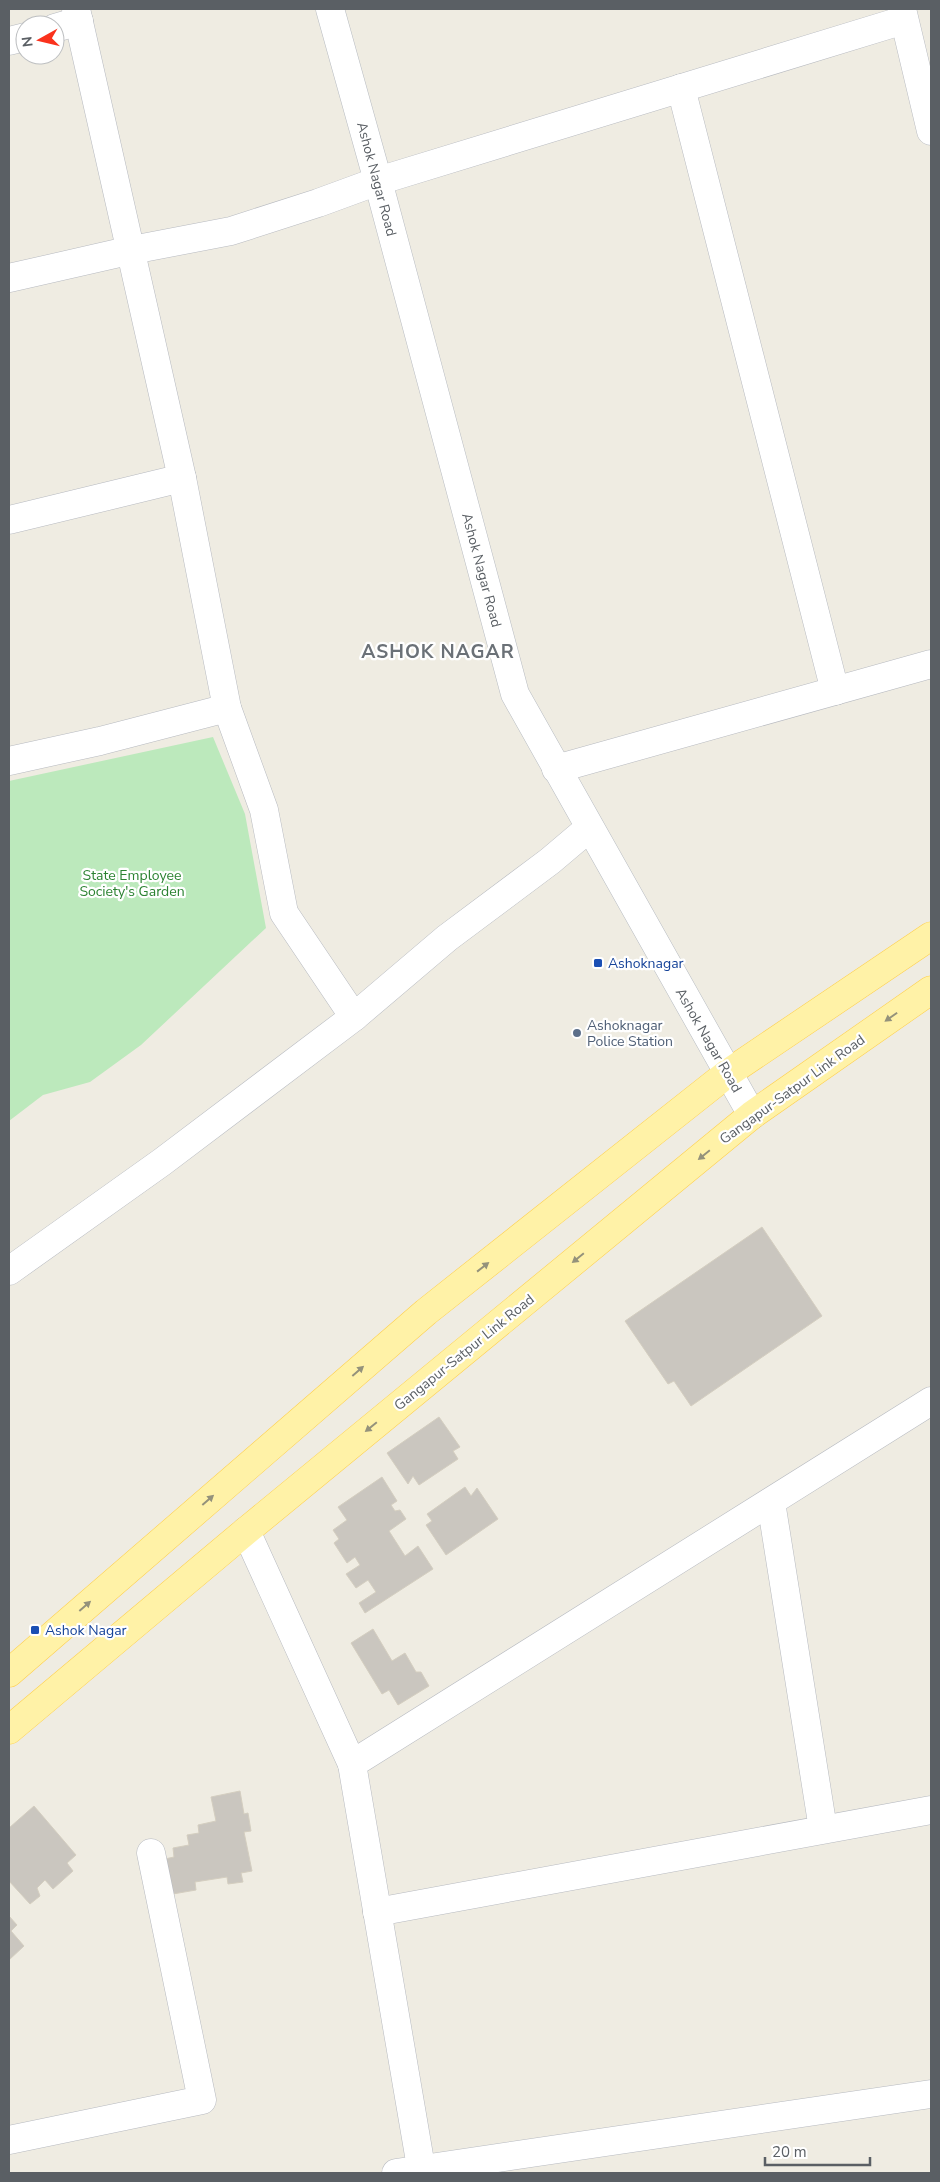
<svg xmlns="http://www.w3.org/2000/svg" width="940" height="2182" font-family="'Nunito Sans',sans-serif">
<rect width="100%" height="100%" fill="#efece2"/>
<path fill="#bce9bc" d="M213,737L245,814L266,928L141,1045L90,1082L43,1095L9,1121V781Z"/>
<g fill="#cac6bf" stroke="#d4cec0">
<path d="M762,1227L822,1316L691,1406L674,1381L668,1384L625,1321Z"/>
<path d="M439,1417L460,1447L453,1451L458,1459L419,1485L413,1476L408,1484L387,1453Z"/>
<path d="M382,1477L397,1501L391,1505L395,1511L400,1510L406,1519L389,1531L405,1556L418,1546L433,1569L365,1613L359,1603L376,1592L368,1580L356,1588L346,1574L360,1565L355,1557L347,1563L334,1543L339,1539L333,1530L347,1520L338,1507Z"/>
<path d="M465,1487L471,1496L477,1488L498,1519L446,1555L426,1525L432,1521L427,1514Z"/>
<path d="M373,1629L392,1661L405,1653L416,1672H421L429,1686L398,1705L389,1690L382,1694L351,1643Z"/>
<path d="M240,1791L244,1814L248,1813L251,1831L244,1832L252,1871L241,1873L243,1882L228,1884L227,1877L195,1882L196,1890L167,1895L160,1860L174,1857L173,1848L189,1845L187,1835L199,1833L198,1825L216,1821L211,1797Z"/>
<path d="M34,1806L76,1855L67,1863L73,1871L53,1889L45,1880L37,1888L40,1896L30,1904L9,1881V1828Z"/>
<path d="M9,1916L17,1925L11,1931L24,1946L9,1960Z"/>
</g>
<g fill="none" stroke-linecap="round" stroke-linejoin="round">
<defs>
<g id="street">
<path d="M76,9L182,478L227,708"/>
<path d="M902,9L931,131"/>
<path d="M55,28L79,21"/>
<path d="M9,41L25,37"/>
<path d="M681,88L835,691"/>
<path d="M9,278L132,250L231,231L318,203L378,181L904,20"/>
<path d="M9,520L182,478"/>
<path d="M9,761L100,741L227,708L264,810L284,913L354,1017L447,938L550,861L589,828"/>
<path d="M556,769L931,664"/>
<path d="M9,1271L162,1162L354,1017"/>
<path d="M771,1502L823,1829"/>
<path d="M246,1531L352,1764"/>
<path d="M377,1912L931,1810"/>
<path d="M9,2140L202,2100L151,1853"/>
<path d="M396,2173L931,2094"/>
<path d="M422,2173L352,1764L931,1401"/>
</g>
<path id="secondary" d="M330,9L378,181L515,694L752,1115"/>
<g id="primary">
<path d="M9,1673L426,1312L728,1073L931,936"/>
<path d="M9,1730L246,1531L752,1115L931,990"/>
</g>
</defs>
<use href="#street" stroke="#b7bac0" stroke-width="29"/>
<use href="#secondary" stroke="#b8bcc2" stroke-width="29"/>
<use href="#primary" stroke="#ffcf4b" stroke-width="29"/>
<use href="#street" stroke="#fff" stroke-width="28"/>
<use href="#secondary" stroke="#fff" stroke-width="28"/>
<use href="#primary" stroke="#fff2a7" stroke-width="28"/>
</g>
<defs><path id="oneway-solid" d="M-6-.8H1V-3.2L6.5 0L1 3.2V.8H-6Z" transform="scale(1.25)"/></defs>
<g fill="#94927b">
<use href="#oneway-solid" transform="translate(891 1017) rotate(145)"/>
<use href="#oneway-solid" transform="translate(704 1155) rotate(141)"/>
<use href="#oneway-solid" transform="translate(578 1258) rotate(141)"/>
<use href="#oneway-solid" transform="translate(483 1267) rotate(-38)"/>
<use href="#oneway-solid" transform="translate(358 1371) rotate(-41)"/>
<use href="#oneway-solid" transform="translate(371 1427) rotate(141)"/>
<use href="#oneway-solid" transform="translate(208 1500) rotate(-41)"/>
<use href="#oneway-solid" transform="translate(85 1606) rotate(-41)"/>
</g>
<g fill="#1a4fb4" stroke="#fff" stroke-width="2">
<rect x="593" y="958" width="10" height="10" rx="2.5"/>
<rect x="30" y="1625" width="10" height="10" rx="2.5"/>
</g>
<circle fill="#5c6f8a" stroke="#fff" stroke-width="2" cx="577" cy="1033" r="5"/>
<g text-anchor="middle" stroke-width="4.5" stroke-linejoin="round" paint-order="stroke">
<g font-size="14" fill="#5a5f64" stroke="#fff">
<text transform="translate(377 179) rotate(75)" y="5">Ashok Nagar Road</text>
<text transform="translate(482 570) rotate(75)" y="5">Ashok Nagar Road</text>
<text transform="translate(709 1040) rotate(60)" y="5">Ashok Nagar Road</text>
<text transform="translate(792 1089) rotate(-36)" y="5">Gangapur-Satpur Link Road</text>
<text transform="translate(464 1352) rotate(-39)" y="5">Gangapur-Satpur Link Road</text>
</g>
<g font-size="14" fill="#2b8231" stroke="#fff">
<text x="132" y="880">State Employee<tspan x="132" dy="16">Society's Garden</tspan></text>
</g>
<g font-size="14" fill="#164399" stroke="#fff" text-anchor="start">
<text x="608" y="968">Ashoknagar</text>
<text x="45" y="1635">Ashok Nagar</text>
</g>
<g font-size="14" fill="#4e5e75" stroke="#fff" text-anchor="start">
<text x="587" y="1030">Ashoknagar<tspan x="587" dy="16">Police Station</tspan></text>
</g>
<g font-size="19" font-weight="bold" letter-spacing="1" fill="#6b7177" stroke="#fff">
<text x="438" y="658">ASHOK NAGAR</text>
</g>
</g>
<rect width="940" height="2182" fill="none" stroke="#5a5f64" stroke-width="20"/>
<g transform="translate(40 40) rotate(262)"><circle r="24" fill="#ffffff" stroke="#bdbfc1"/>
<path d="M0-4L9 19L0 12L-9 19Z" fill="#fa321d"/>
<text y="-8" font-size="14" font-weight="bold" text-anchor="middle" fill="#5a5f64">N</text>
</g>
<path d="M765 2157v8h105v-8" fill="none" stroke="#5a5f64" stroke-width="2.5"/>
<text x="772" y="2157" font-size="15" fill="#5a5f64" stroke="#ffffff" stroke-width="4" paint-order="stroke">20 m</text>
</svg>
